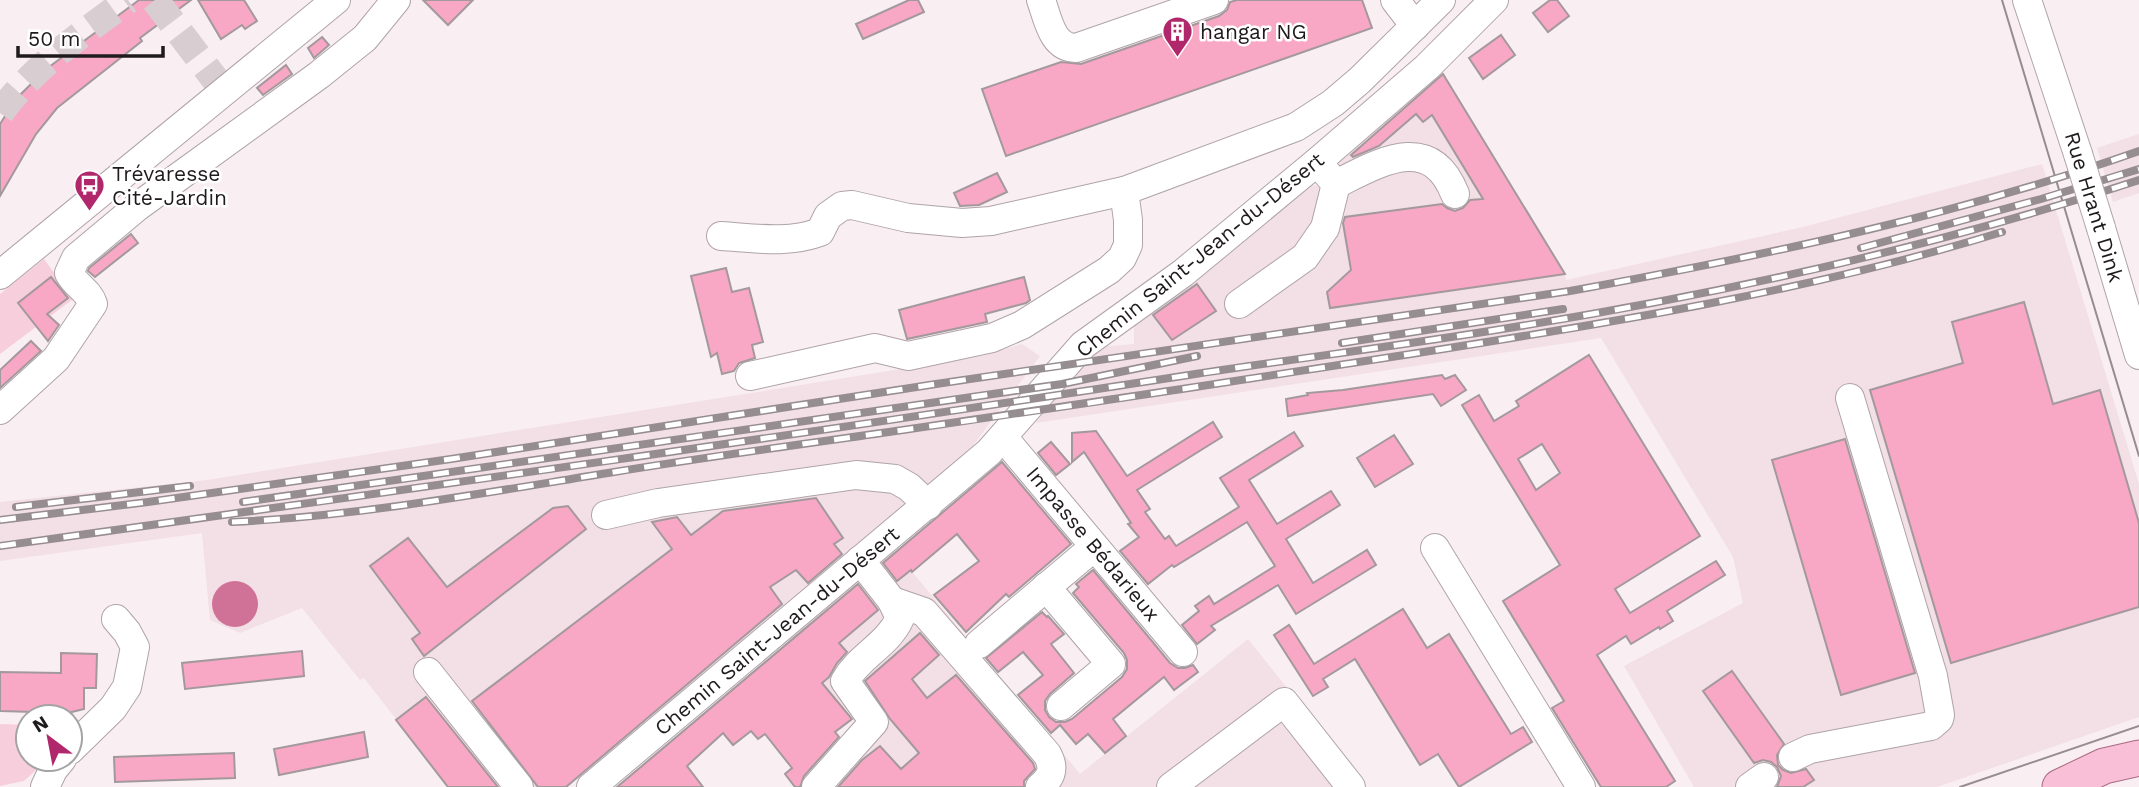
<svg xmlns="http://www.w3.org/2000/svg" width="2139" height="787" font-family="'Work Sans',sans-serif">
<rect width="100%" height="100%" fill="#f9eef2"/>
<g fill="#f3dfe6">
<path d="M1441,70L1565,274L1566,280L1803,227L2042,164L2139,484V717L1937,787H1694L1624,666L1743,603L1733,557L1601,338L1036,423L1088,348L1134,344V324L1305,184L1318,186L1330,177L1338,170L1340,157Z"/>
<path d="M2139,134V193L2113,202L2097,148Z"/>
<path d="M1022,344L1040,356L971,448L807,588L566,787H449L364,678L360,680L302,608L240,633L210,620L202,533L0,561V502L207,480L982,356Z"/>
<path d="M894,550L1080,774L1248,639L1366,787H800L855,720L784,643Z"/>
</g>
<g fill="#f7cedc">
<path d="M44,259L73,299L0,354V294Z"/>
<path d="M0,724L28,725V759H48L24,781L0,786Z"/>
</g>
<circle fill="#d07197" cx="235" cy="604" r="23"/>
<g fill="#f8a7c5" stroke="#a3999c" stroke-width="2" fill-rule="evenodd">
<path d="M139,0H191L140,38L142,41L57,108L36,134L0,196V124L7,113L18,97L45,70Z"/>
<path d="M198,0H244L257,21L245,29L242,25L221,39Z"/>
<path d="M423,0H473L448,25Z"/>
<path d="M909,0H918L924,12L863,39L856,24Z"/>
<path d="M1237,0H1362L1372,28L1006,156L982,89L1061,62L1081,64L1219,16L1227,10L1230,2Z"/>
<path d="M1550,0H1557L1569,16L1548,32L1533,13Z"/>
<path d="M1501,35L1515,55L1483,79L1469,58Z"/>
<path d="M322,37L329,45L314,58L308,48Z"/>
<path d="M286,65L292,74L263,95L257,88Z"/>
<path d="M1443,74L1565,274L1330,308L1327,292L1351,270L1343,223L1345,217L1442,204L1447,208L1455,211L1463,208L1470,200L1483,199L1432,115L1423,122L1416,114L1379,146L1353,157L1351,155Z"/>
<path d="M997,173L1007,192L979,205L960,206L954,193Z"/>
<path d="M131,234L138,243L95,277L88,271L89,268Z"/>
<path d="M726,268L732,292L749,288L763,342L752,345L755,358L739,363L734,371L722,374L717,353L711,357L691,276Z"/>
<path d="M51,277L68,298L47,314L59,325L48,341L18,303Z"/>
<path d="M1024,277L1030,300L1026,303L985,314L987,322L907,339L899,310Z"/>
<path d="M1197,284L1216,311L1172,340L1153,315Z"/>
<path d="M2024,302L2053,404L2100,390L2139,523V607L1951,663L1870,390L1963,363L1952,322Z"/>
<path d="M31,341L41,351L0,388V370Z"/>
<path d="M1589,355L1700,536L1615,589L1630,613L1716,561L1725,575L1667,611L1673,621L1660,629L1659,627L1631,644L1626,636L1597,655L1675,781L1666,787H1601L1552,708L1564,701L1503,601L1560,565L1462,405L1479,395L1494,421L1519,406L1516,401ZM1542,444L1560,473L1536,490L1518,459Z"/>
<path d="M1442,375L1445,379L1455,375L1466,390L1441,406L1433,394L1288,416L1286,399L1308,395L1307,393L1343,390Z"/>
<path d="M1213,422L1222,437L1137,490L1150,509L1145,512L1165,539L1169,536L1176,546L1239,507L1220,478L1294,432L1303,446L1249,480L1277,524L1331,491L1340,505L1286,539L1313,583L1367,550L1376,565L1296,614L1278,585L1211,626L1215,630L1197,644L1182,625L1199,611L1195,606L1209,596L1214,604L1275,566L1247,522L1174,567L1172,565L1148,584L1120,551L1139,537L1128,524L1131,523L1084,452L1072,462V433L1096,431L1127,476Z"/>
<path d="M1394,435L1413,464L1375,487L1357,458Z"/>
<path d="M1845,439L1915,673L1841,695L1772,460Z"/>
<path d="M1051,442L1070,464L1056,475L1038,453Z"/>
<path d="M1002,462L1071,544L1009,597L1006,594L966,632L934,595L979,561L957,534L912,572L911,570L897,581L883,563Z"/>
<path d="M816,498L843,538L834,544L842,554L808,583L796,570L770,587L782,604L566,787H538L472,701L672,549L652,522L677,517L691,535L723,511Z"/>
<path d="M568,506L586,529L424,656L412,639L420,633L370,566L408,538L447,587L553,508Z"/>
<path d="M1093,570L1170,663L1178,668H1185L1193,665L1198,672L1174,690L1164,677L1113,719L1126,736L1105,753L1088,734L1076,744L1060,725L1051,733L1018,695L1043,675L1023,652L998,672L986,658L1042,612L1047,617L1048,616L1064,634L1051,644L1074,673L1050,694L1045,701V710L1049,717L1056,722H1065L1072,719L1122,677L1127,669V660L1124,653L1073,593L1079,587L1076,584Z"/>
<path d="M858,584L878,610L839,643L847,652L837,663L829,677L822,683L852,719L835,732L839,737L804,776L800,787H795L785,774L792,768L765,734L758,739L751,731L733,745L723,733L687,766L703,787H617Z"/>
<path d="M1403,609L1427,648L1449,634L1511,734L1523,727L1532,742L1459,787L1438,754L1420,765L1355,659L1323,679L1328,687L1313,696L1274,635L1289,625L1314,664Z"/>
<path d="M920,633L939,655L912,679L927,698L956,675L1033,763L1035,769L1024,781V787H838L862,760L880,746L901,769L919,753L890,719L865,681Z"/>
<path d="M302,651L304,676L185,689L182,663Z"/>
<path d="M61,653L97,654L96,688H84V709L68,713L0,711V672L61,673Z"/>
<path d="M1732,671L1784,744L1777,755L1778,765L1783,770L1791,773L1806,769L1814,780L1803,787H1777L1781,776L1777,767L1771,762L1763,760L1754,763L1703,691Z"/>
<path d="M426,697L498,787H448L396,720Z"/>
<path d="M364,732L368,757L279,775L274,749Z"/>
<path d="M234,753L235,778L115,782L114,757Z"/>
</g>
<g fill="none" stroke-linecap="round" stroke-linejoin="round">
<g stroke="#d8ced2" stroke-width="28" stroke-dasharray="28 14" stroke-linecap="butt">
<path d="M155,0L224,91"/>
<path d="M0,113C34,66 82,34 128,0"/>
</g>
<defs>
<g id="minor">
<path d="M1041,0C1048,19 1052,48 1076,48L1214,0"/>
<path d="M1395,0L1415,26"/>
<path d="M2027,0L2078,154"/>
<path d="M1336,184C1379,163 1430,131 1455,194"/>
<path d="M2101,228L2139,355"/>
<path d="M721,236C754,238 788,244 820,232L828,216L842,206L852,205L908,218L962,223L991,221L1124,191L1296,127L1333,103L1360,80L1441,0"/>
<path d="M0,275L336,0"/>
<path d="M1239,304L1305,257L1325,228L1336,184L1317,162"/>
<path d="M750,376L875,348L908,356L992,338L1022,325L1109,270L1122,258L1128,245V220L1124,191"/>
<path d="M0,410L56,359L93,304C89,291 75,285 69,273L76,258L137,207L319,75L365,38L396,0"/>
<path d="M1003,437L1183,652"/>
<path d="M606,515L658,503L856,475L895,479L909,487L928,505"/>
<path d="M1435,548L1581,787"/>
<path d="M1046,587L1111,664L1061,706"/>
<path d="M892,601L924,612L1047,754C1055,768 1052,777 1040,787"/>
<path d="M979,644L1094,547"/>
<path d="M428,672L519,787"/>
<path d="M70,750L113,708L127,687L135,647L127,632L116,619"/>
<path d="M1793,757L1810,749L1931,726L1939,719L1940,715L1933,676L1850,398"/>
<path d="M45,787L53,770L62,759"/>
<path d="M591,787L989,452L1083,345L1183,273L1317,162L1427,67L1494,0"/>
<path d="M816,787L874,722L845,681C859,656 888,645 900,618L892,601L860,560"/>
<path d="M1171,787L1284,702L1351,787"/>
<path d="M1750,787L1764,777"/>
</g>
<path id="major" d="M2060,787L2104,766L2139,758"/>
</defs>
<use href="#minor" stroke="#afa4a8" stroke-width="30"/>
<use href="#major" stroke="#a96a83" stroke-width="37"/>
<use href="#minor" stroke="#fff" stroke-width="28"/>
<use href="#major" stroke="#f8bfd6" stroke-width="35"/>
<g stroke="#958d90" stroke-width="2">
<path d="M2002,0L2139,456"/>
<path d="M1960,787L2139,726"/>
</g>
<defs>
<g id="rail">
<path d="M1861,248L2041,199L2139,169"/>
<path d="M1342,343L1563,309"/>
<path d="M243,502L1062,384L1197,356"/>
<path d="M16,507L190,486"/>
<path d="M0,520L148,502L451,459L936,384L1570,291C1762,256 1955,216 2139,151"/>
<path d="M232,522C359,516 483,493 608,473C706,457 804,444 903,430C1072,406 1242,380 1411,354C1610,323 1810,291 2002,232"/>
<path d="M0,546C396,491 793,436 1189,375C1293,359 1398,346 1502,329C1717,295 1932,248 2139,180"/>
</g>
</defs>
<use href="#rail" stroke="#958d90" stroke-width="8"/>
<use href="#rail" stroke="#fff" stroke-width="5" stroke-dasharray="16" stroke-linecap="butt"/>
<defs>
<path id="minor-bridge" d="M2078,154L2101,228"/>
</defs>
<use href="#minor-bridge" stroke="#afa4a8" stroke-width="30" stroke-linecap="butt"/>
<use href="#minor-bridge" stroke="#fff" stroke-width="28"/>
</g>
<defs>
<symbol id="building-pin" viewBox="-11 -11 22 30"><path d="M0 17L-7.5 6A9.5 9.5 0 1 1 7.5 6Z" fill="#b0286b" stroke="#fff"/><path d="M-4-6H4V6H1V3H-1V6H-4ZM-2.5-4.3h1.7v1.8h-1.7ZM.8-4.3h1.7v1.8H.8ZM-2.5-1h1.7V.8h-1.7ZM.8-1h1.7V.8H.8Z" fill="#fff"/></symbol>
<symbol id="bus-pin" viewBox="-11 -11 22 30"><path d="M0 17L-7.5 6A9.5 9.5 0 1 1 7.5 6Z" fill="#b0286b" stroke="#fff"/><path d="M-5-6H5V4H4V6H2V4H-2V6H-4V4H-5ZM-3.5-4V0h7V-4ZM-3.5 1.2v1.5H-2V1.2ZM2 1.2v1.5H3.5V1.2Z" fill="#fff"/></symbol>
</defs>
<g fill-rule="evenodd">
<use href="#building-pin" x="1160" y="14" width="35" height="47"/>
<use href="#bus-pin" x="72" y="168" width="35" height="47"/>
</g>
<g text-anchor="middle" stroke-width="5" stroke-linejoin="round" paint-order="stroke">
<g font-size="21" fill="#1f1b1c" stroke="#fff" text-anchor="start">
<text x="1200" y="39">hangar NG</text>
<text x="112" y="181">Trévaresse<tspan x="112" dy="24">Cité-Jardin</tspan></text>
</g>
<g font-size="21" fill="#1f1b1c" stroke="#fff">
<text transform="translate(2094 207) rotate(73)" y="7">Rue Hrant Dink</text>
<text transform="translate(1200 255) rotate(-39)" y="7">Chemin Saint-Jean-du-Désert</text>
<text transform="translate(1093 544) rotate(50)" y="7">Impasse Bédarieux</text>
<text transform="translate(777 631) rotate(-40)" y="7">Chemin Saint-Jean-du-Désert</text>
</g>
</g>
<g transform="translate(49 738) rotate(328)"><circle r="33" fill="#ffffff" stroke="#a5a4a4" stroke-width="2"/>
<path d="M0-5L12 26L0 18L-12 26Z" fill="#b0286b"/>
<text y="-10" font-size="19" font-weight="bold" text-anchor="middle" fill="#1f1b1c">N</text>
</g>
<path d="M18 46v10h145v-10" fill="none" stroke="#1f1b1c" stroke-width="3.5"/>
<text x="28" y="46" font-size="21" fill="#1f1b1c" stroke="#ffffff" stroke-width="5" paint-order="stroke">50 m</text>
</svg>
